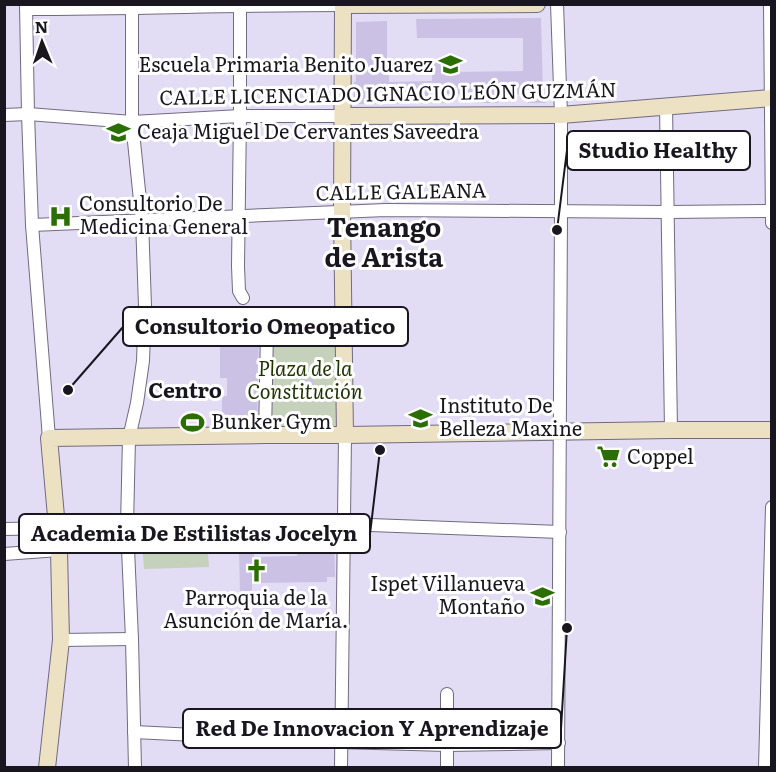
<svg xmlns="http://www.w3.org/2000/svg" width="776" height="772" font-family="Literata,serif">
<rect width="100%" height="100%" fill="#e3dcf5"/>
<g fill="#c5d1ba">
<path d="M269,333H340L341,429H270Z"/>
<path d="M141,529H206L209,567L144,569Z"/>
</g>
<g fill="#cbc1e5">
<path d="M541,18L543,94H546V103H528V94H498V103H474V94H446L447,103L354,104V82H356V22L387,21V75H389V82L432,81V62L445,61V72L523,71V38H417L416,19Z"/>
<path d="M201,309L251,313L255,319H265V322L260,325L259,330L257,425H222V396H227V378H220V345L198,344Z"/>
<path d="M313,379V388L310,390L303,391L302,383L305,380Z"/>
<path d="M334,532L335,577H327V582L252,583V593H240L239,550L254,549V557L297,556L296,533Z"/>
</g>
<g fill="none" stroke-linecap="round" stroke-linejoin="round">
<defs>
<g id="street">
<path d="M26,4L28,114L32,225L49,438"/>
<path d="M132,4V122L142,220L145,306L143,361L137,403L129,438L127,526L132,639L135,768"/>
<path d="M240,4V116L238,266L239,291L243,298"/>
<path d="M557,4L561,115V211L558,768"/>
<path d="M770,4L772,223"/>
<path d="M26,9C132,9 237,5 343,5"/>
<path d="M666,106L671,430"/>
<path d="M4,115L28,114L132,122L240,116H343"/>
<path d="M32,225L386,210L668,212L771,211"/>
<path d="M265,435L267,330H344"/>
<path d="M127,526L344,524L560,532"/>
<path d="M4,529L57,528"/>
<path d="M4,554L59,550"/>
<path d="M61,640L132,639"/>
<path d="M134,732L340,742L447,745L559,743"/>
<path d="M341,768L345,435"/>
<path d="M447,768V694"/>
<path d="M765,768L772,507"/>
</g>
<g id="secondary">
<path d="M343,4L342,212L345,435"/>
<path d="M343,5L537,4"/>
<path d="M343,116L561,115L772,98"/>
<path d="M47,768L61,640L59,550L49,438L265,435H345L671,430H772"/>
</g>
</defs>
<use href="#street" stroke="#716b81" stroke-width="14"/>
<use href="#secondary" stroke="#716b81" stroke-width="18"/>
<use href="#street" stroke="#fff" stroke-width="12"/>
<use href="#secondary" stroke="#ede1c3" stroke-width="16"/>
</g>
<defs>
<symbol id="school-bare" viewBox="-9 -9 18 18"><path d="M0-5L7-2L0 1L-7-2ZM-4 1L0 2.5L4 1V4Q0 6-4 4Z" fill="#2c6e06" stroke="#fff" stroke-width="2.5" paint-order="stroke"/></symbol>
<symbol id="hospital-bare" viewBox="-9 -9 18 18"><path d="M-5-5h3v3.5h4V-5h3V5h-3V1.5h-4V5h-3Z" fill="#2c6e06" stroke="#fff" stroke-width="2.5" paint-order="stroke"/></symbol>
<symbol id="university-bare" viewBox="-9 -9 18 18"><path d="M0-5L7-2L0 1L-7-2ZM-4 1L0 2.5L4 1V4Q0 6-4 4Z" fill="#2c6e06" stroke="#fff" stroke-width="2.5" paint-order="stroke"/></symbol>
<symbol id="stadium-bare" viewBox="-9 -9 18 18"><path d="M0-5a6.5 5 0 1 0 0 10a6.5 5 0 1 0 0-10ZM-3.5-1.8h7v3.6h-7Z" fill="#2c6e06" stroke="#fff" stroke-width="2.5" paint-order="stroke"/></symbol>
<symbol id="supermarket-bare" viewBox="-9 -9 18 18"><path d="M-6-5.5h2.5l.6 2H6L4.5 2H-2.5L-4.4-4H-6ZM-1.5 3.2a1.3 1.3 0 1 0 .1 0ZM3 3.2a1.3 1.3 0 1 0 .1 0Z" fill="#2c6e06" stroke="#fff" stroke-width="2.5" paint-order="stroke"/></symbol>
<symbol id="church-bare" viewBox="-9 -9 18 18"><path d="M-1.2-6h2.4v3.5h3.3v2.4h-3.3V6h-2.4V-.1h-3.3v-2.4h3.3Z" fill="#2c6e06" stroke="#fff" stroke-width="2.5" paint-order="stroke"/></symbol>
</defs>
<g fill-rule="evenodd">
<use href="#school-bare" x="434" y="48" width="33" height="33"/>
<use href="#school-bare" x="102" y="116" width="33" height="33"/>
<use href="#hospital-bare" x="44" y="200" width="33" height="33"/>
<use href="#university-bare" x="404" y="402" width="33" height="33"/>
<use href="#stadium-bare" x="176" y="406" width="33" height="33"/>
<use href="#supermarket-bare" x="592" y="440" width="33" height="33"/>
<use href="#church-bare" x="240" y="554" width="33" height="33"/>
<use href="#university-bare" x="526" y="580" width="33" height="33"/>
</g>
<g text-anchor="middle" stroke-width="6" stroke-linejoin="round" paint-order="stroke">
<g font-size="20" fill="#19161f" stroke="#fff" text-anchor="start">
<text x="433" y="72" text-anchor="end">Escuela Primaria Benito Juarez</text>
<text x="137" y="139">Ceaja Miguel De Cervantes Saveedra</text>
<text x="79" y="211">Consultorio De<tspan x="79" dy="23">Medicina General</tspan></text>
<text x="439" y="413">Instituto De<tspan x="439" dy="23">Belleza Maxine</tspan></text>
<text x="211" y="429">Bunker Gym</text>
<text x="627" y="464">Coppel</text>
<text x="525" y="591" text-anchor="end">Ispet Villanueva<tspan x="525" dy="23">Montaño</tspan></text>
<text x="256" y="605" text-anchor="middle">Parroquia de la<tspan x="256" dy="23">Asunción de María.</tspan></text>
</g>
<g font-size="20" fill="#19161f" stroke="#fff">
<text transform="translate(388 94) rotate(-1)" y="7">CALLE LICENCIADO IGNACIO LEÓN GUZMÁN</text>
<text transform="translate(401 192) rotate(-1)" y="7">CALLE GALEANA</text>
</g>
<g font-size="20" font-style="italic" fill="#1e3400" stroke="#fff">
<text x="305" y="376">Plaza de la<tspan x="305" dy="23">Constitución</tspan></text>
</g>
<g font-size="21" font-weight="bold" fill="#19161f" stroke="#fff">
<text x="185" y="398">Centro</text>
</g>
<g font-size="26" font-weight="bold" fill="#19161f" stroke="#fff">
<text x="384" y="237">Tenango<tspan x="384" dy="30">de Arista</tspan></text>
</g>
</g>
<path fill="none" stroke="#19161f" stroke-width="2" d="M557 230L567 150M68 390L123 327M380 450L370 534M567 628L561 729"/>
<g fill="#19161f" stroke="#fff" stroke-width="2">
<circle cx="557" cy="230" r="6"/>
<circle cx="68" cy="390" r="6"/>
<circle cx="380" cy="450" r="6"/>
<circle cx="567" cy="628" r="6"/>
</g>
<g fill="#fff" stroke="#19161f" stroke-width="2">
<rect x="567" y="131" width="183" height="39" rx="6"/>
<rect x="123" y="307" width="285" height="39" rx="6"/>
<rect x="19" y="514" width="351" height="39" rx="6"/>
<rect x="183" y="709" width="378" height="39" rx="6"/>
</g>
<g font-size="21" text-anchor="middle" font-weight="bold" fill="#19161f">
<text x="658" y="158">Studio Healthy</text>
<text x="265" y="334">Consultorio Omeopatico</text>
<text x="194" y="541">Academia De Estilistas Jocelyn</text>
<text x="372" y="736">Red De Innovacion Y Aprendizaje</text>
</g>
<rect width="776" height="772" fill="none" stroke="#19161f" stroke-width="12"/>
<g transform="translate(42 42) rotate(358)" stroke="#ffffff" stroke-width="4.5" paint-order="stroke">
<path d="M0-4.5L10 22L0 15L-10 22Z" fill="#19161f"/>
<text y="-9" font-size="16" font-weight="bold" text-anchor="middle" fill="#19161f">N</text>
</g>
</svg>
